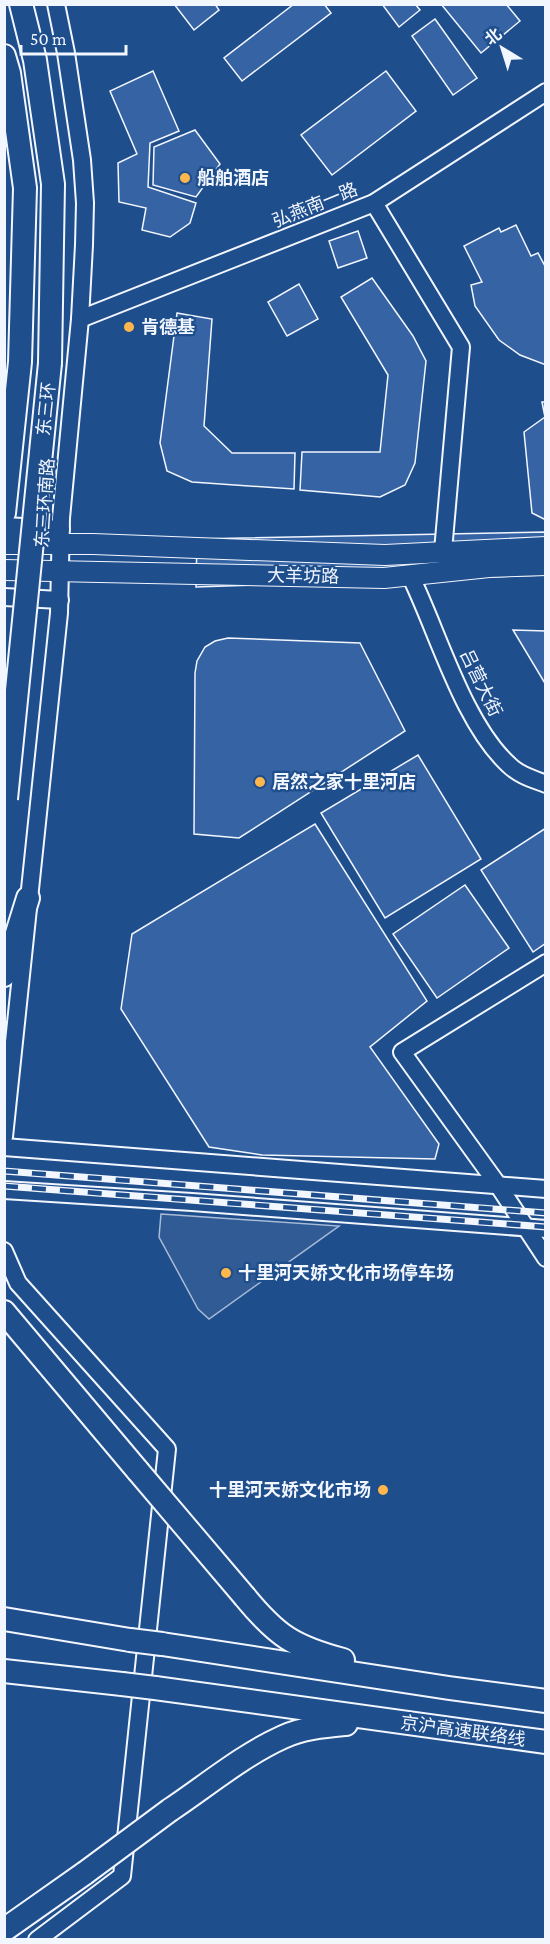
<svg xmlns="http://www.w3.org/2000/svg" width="550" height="1944" font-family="'Crimson Pro','Noto Sans SC',serif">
<rect width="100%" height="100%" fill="#1f4e8c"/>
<path fill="#305b95" stroke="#a8bbd7" stroke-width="1.5" d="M161,1214L339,1226L209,1319L198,1309L159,1237Z"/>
<g fill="#3563a3" stroke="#f2f6ff" stroke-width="1.5">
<path d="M174,4H215L219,10L194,30Z"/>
<path d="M294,4H324L331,13L242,81L224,58Z"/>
<path d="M382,4H415L420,10L399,27Z"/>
<path d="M441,4H506L520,21L481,53Z"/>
<path d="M435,19L477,78L453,95L412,36Z"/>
<path d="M153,71L179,131L150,143L148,187L196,203L190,223L170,237L142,230L146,208L119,202L118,163L137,154L110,91Z"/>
<path d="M386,71L416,111L332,175L301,135Z"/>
<path d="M195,130L220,164L196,197L153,185L154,147Z"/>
<path d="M516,225L531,256L538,253L546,268V365L520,355L499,340L475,306L471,285L482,282L464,246L499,228L501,232Z"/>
<path d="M358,231L367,258L338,268L329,241Z"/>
<path d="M372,278L413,336L426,361L415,463L405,485L380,497L300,490L302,452H380L388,375L341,297Z"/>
<path d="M299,284L318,319L287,336L268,302Z"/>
<path d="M177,313L212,319L204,426L232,453H295L294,489L192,482L167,471L160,443Z"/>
<path d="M542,402H546V520L532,513L524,432L545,417Z"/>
<path d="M546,532V575L196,587L197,539Z"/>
<path d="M513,630L546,631V685Z"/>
<path d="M228,638L360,643L405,731L239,838L194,834L195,673L197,661L205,647L215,641Z"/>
<path d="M418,755L481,859L385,918L321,813Z"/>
<path d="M315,824L427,1001L370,1047L439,1144L435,1159L262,1155L209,1147L121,1009L132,934Z"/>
<path d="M546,828V943L533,952L481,870Z"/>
<path d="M465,885L509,948L437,998L393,934Z"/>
</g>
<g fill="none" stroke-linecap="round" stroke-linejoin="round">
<defs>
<g id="minor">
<path d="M374,203L461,347L443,551"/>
<path d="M80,319L374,203L546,92"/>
<path d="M4,526L61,529"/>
<path d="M410,575C438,632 463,723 509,765C519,775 533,779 546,784"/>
<path d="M4,597L60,600"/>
<path d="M546,963L402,1052L498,1185L546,1258"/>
<path d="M4,1137L59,613L61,518L80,319L84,245L85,203L82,160L66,53L56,4"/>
<path d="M4,1147L546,1189"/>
<path d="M4,1190L192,1202L546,1229"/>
<path d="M4,1251L18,1283L167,1449L122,1876L37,1940"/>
</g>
<g id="major">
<path d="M4,544H93L385,555L546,547"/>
<path d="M4,570L384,578L489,567L546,565"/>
</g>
<g id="highway">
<path d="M21,4L35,60L53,184L50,363"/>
<path d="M4,56L9,73L25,188L20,362L4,513"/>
<path d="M4,975L28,898"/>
<path d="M4,1312L138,1471"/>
<path d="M245,1597C277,1636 294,1647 343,1660"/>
<path d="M4,1619L130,1640"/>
<path d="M162,1644L449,1688L546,1701"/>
<path d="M4,1671L122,1684"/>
<path d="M155,1688L546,1742"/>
<path d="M170,1810C206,1786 243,1755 283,1737C302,1728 325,1726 346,1724"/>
<path d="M4,1930L85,1873"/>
</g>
</defs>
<use href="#minor" stroke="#f2f6ff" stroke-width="20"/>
<use href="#major" stroke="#f2f6ff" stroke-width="22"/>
<use href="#highway" stroke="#f2f6ff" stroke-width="26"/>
<use href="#minor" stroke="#1f4e8c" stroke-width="16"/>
<use href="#major" stroke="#1f4e8c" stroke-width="20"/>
<use href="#highway" stroke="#1f4e8c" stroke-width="22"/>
<defs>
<g id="rail">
<path d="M4,1171L546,1213"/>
<path d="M4,1186L546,1227"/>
</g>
</defs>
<use href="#rail" stroke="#f2f6ff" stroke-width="7"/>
<use href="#rail" stroke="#1f4e8c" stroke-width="4.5" stroke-dasharray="14" stroke-linecap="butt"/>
<defs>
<g id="highway-bridge">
<path d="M6,799L50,363"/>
<path d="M138,1471L245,1597"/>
<path d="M130,1640L162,1644"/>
<path d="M122,1684L155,1688"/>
<path d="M85,1873L170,1810"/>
</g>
</defs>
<use href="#highway-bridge" stroke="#f2f6ff" stroke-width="26" stroke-linecap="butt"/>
<use href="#highway-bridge" stroke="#1f4e8c" stroke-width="22"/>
</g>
<g fill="#ffb74d" stroke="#1f4e8c" stroke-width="2">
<circle cx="185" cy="178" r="6"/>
<circle cx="129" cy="327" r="6"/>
<circle cx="260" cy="782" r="6"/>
<circle cx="226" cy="1273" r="6"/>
<circle cx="383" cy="1490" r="6"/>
</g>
<g text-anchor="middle" stroke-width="4.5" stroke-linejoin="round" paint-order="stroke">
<g font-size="18" font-weight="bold" fill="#f2f6ff" stroke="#1f4e8c" text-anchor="start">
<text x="197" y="184">船舶酒店</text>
<text x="141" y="333">肯德基</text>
<text x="272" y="788">居然之家十里河店</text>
<text x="238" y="1279">十里河天娇文化市场停车场</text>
<text x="371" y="1496" text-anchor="end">十里河天娇文化市场</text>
</g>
<g font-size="18" fill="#f2f6ff" stroke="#1f4e8c">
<text transform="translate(315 205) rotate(-22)" y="6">弘燕南一路</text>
<text transform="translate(46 409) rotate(-84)" y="6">东三环</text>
<text transform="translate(45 503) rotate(-86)" y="6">东三环南路</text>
<text transform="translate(303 576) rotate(1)" y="6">大羊坊路</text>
<text transform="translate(481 683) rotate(64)" y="6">吕营大街</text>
<text transform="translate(463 1731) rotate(8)" y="6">京沪高速联络线</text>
</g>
</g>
<rect width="550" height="1944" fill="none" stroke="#f2f6ff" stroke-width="12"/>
<g transform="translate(502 48) rotate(322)" stroke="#1f4e8c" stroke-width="4.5" paint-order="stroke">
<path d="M0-4.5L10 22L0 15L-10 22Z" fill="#f2f6ff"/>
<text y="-9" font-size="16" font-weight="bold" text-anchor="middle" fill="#f2f6ff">北</text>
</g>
<path d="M21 45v9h105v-9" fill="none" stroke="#f2f6ff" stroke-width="3"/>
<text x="30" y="45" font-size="18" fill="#f2f6ff" stroke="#1f4e8c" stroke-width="4.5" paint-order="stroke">50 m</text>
</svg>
